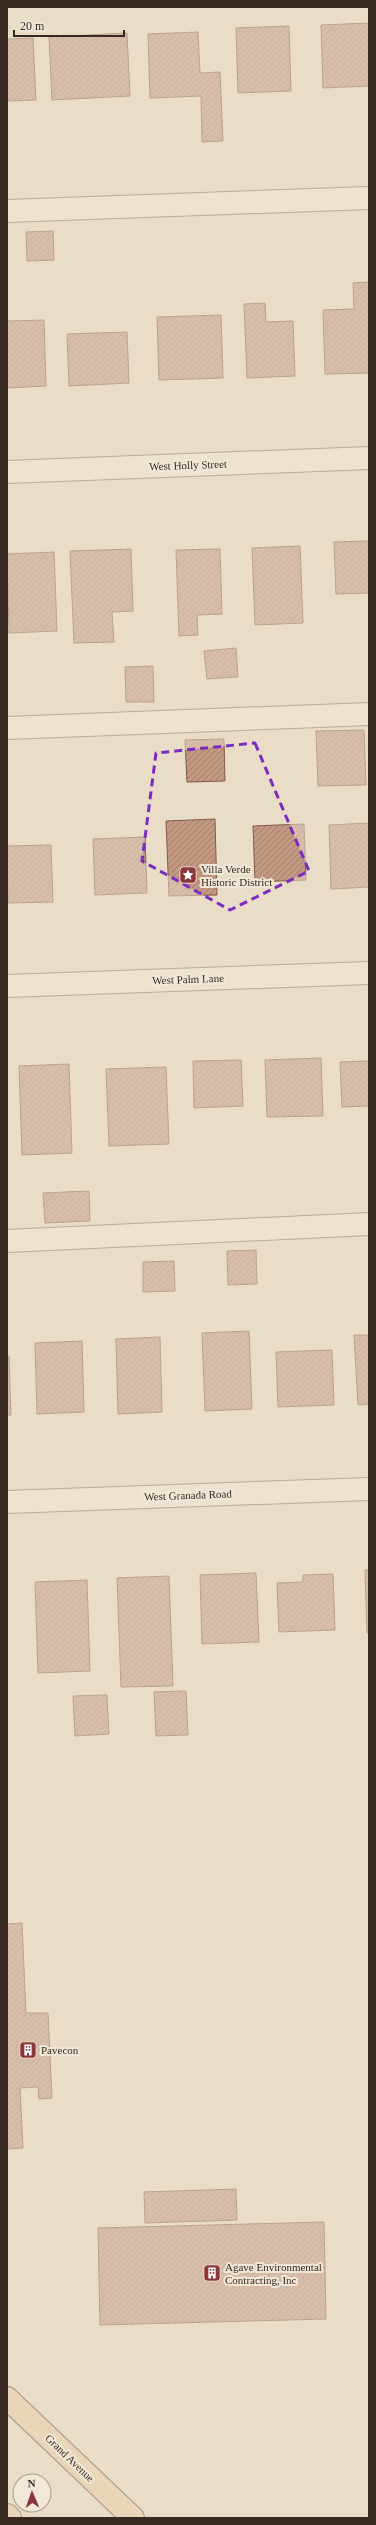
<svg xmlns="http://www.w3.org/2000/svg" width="376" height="2525" font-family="'Times New Roman',serif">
<defs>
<pattern id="building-hatch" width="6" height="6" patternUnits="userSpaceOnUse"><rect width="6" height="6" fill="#c39982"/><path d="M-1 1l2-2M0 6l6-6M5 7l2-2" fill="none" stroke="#9f7d6a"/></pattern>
</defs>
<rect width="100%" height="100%" fill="#e9ddc8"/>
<g fill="url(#building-hatch)" stroke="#805a48">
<path d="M369,23V86L323,88L321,25Z"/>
<path d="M289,26L291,91L238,93L236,28Z"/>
<path d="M198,32L200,73L220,72L223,141L202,142L201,96L150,98L148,34Z"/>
<path d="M127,33L130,96L52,100L49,37Z"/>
<path d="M33,38L36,100L7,101V39Z"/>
<path d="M53,231L54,260L27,261L26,232Z"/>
<path d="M369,282V373L325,374L323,310L354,309L353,283Z"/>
<path d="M265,303L266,322L293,321L295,376L247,378L244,304Z"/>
<path d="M221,315L223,378L159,380L157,317Z"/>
<path d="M44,320L46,386L7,388V321Z"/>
<path d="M127,332L129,383L69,386L67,334Z"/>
<path d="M369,541V593L336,594L334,542Z"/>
<path d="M300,546L303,623L255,625L252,548Z"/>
<path d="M131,549L133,611L112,612L114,642L74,643L70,551Z"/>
<path d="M220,549L222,614L197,615L198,635L179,636L176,550Z"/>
<path d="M54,552L57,631L9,633L7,554Z"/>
<path d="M236,648L238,677L207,679L204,651Z"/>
<path d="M153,666L154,702H126L125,667Z"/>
<path d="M364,730L366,785L318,786L316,731Z"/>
<path d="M224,739L225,781L187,782L185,740Z"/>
<path d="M215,819L217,895L169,896L166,821Z"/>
<path d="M369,823V887L331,889L329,825Z"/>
<path d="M304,824L306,880L255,882L253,826Z"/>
<path d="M145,837L147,893L95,895L93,839Z"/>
<path d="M51,845L53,902L8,903L7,846Z"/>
<path d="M321,1058L323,1116L267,1117L265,1060Z"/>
<path d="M241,1060L243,1106L194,1108L193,1061Z"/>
<path d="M369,1061V1106L342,1107L340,1062Z"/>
<path d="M69,1064L72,1153L22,1155L19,1066Z"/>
<path d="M166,1067L169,1144L109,1146L106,1069Z"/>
<path d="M89,1191L90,1221L45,1223L43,1193Z"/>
<path d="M256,1250L257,1284L228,1285L227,1251Z"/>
<path d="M174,1261L175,1291L143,1292V1262Z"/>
<path d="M249,1331L252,1409L205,1411L202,1333Z"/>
<path d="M354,1335H369V1404L358,1405Z"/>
<path d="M160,1337L162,1412L118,1414L116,1339Z"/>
<path d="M82,1341L84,1412L37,1414L35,1343Z"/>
<path d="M332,1350L334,1405L278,1407L276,1352Z"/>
<path d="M7,1356H9L11,1415H7Z"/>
<path d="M365,1570H369V1633H367Z"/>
<path d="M256,1573L259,1642L202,1644L200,1575Z"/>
<path d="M333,1574L335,1630L279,1632L277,1583L303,1582V1575Z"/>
<path d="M169,1576L173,1686L121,1687L117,1578Z"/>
<path d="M87,1580L90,1671L38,1673L35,1582Z"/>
<path d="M186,1691L188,1735L156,1736L154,1692Z"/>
<path d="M107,1695L109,1734L75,1736L73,1696Z"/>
<path d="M22,1923L26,2013H48L52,2098L39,2099L38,2087L20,2088L23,2148L7,2149V1924Z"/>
<path d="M236,2189L237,2220L145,2223L144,2192Z"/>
<path d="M324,2222L326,2319L100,2325L98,2228Z"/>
</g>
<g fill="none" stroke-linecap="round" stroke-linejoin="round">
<defs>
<g id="minor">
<path d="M7,211L369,198"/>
<path d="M7,472L369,458"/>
<path d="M7,728L369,714"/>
<path d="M7,986L369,973"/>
<path d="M7,1241L369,1224"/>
<path d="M7,1502L369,1489"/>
</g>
<g id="major">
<path d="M7,2398L133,2518"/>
<path d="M7,2515L10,2518"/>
</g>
</defs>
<use href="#minor" stroke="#83705f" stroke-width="24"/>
<use href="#major" stroke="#523f33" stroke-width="24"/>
<use href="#minor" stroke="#f5ebda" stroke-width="22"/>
<use href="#major" stroke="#e8cea5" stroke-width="22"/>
</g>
<path d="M0 0H376V2525H0ZM255,743L309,871L230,910L142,861L156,753Z" fill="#e9ddc8" fill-opacity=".55" fill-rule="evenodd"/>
<path fill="none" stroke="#7b2cbf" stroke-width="3" stroke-dasharray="8 5" stroke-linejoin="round" d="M255,743L309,871L230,910L142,861L156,753Z"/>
<defs>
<symbol id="sight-square" viewBox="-11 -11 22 22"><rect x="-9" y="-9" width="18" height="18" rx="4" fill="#8b363d" stroke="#f2e8d7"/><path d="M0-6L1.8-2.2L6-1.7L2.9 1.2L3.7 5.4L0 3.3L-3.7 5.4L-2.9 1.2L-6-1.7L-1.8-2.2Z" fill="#fff"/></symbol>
<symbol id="building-square" viewBox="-11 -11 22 22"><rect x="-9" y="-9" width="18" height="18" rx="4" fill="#8b363d" stroke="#f2e8d7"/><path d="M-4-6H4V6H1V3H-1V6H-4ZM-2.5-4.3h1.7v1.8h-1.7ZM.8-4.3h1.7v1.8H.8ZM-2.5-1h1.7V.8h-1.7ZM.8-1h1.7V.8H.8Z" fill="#fff"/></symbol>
</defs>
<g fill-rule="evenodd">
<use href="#sight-square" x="178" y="865" width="20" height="20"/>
<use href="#building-square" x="18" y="2040" width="20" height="20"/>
<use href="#building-square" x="202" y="2263" width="20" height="20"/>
</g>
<g text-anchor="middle" stroke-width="4" stroke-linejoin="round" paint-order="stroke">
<g font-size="11" fill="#352921" stroke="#f2e8d7">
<text transform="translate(188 465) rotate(-2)" y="4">West Holly Street</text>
<text transform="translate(188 979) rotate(-2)" y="4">West Palm Lane</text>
<text transform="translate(188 1495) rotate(-2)" y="4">West Granada Road</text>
<text transform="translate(70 2458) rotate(44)" y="4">Grand Avenue</text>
</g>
<g font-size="11" fill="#352921" stroke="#f2e8d7" text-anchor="start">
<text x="201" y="873">Villa Verde<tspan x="201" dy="13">Historic District</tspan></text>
<text x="41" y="2054">Pavecon</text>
<text x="225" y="2271">Agave Environmental<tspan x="225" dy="13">Contracting, Inc</tspan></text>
</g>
</g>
<rect width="376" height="2525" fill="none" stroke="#352921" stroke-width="16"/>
<g transform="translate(32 2493) rotate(358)"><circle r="19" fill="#f2e8d7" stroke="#a69c8e"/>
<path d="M0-3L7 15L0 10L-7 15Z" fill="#8b363d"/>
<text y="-6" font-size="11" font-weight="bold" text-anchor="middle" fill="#352921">N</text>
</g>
<path d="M14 30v6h110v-6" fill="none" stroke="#352921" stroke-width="2"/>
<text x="20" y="30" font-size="12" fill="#352921" stroke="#f2e8d7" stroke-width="3" paint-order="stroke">20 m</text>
</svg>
